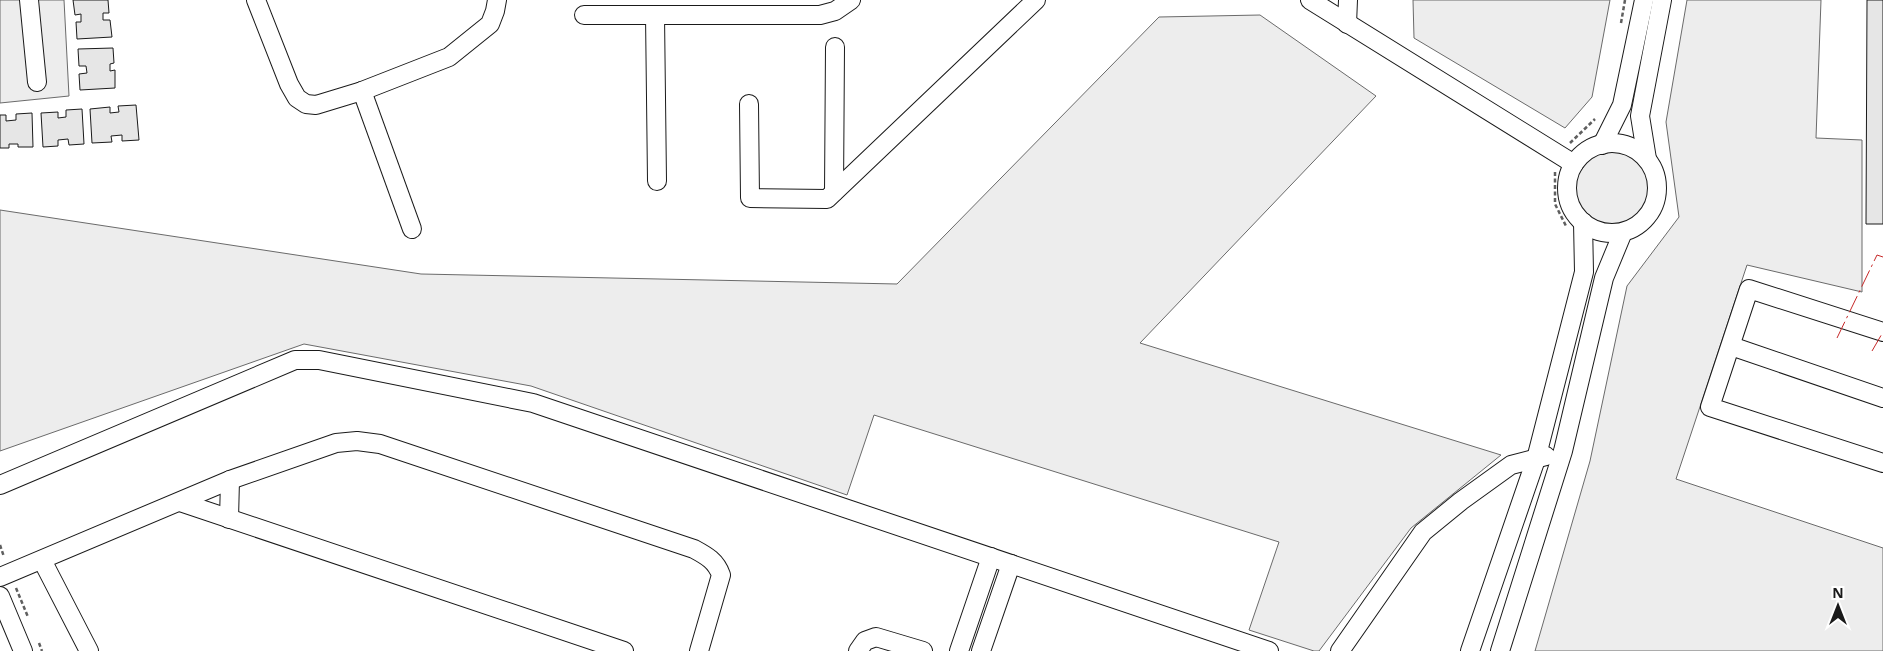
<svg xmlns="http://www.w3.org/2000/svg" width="1883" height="651" font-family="'Noto Sans',sans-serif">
<rect width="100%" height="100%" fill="#fff"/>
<g fill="#ededed" stroke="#6a6a6a">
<path d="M0,0H64L69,96L0,103Z"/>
<path d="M1413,0H1610L1592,97L1565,128L1414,38Z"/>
<path d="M1687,0H1821L1816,138L1862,140V292L1747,265L1676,479L1883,548V651H1535L1590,461L1627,286L1679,217L1666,122Z"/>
<path d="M1260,15L1376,96L1140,343L1501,455L1411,528L1319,651H1314L1249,630L1279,542L874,415L847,495L531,386L304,344L0,451V210L421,274L897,284L1159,17Z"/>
<circle cx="1612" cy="189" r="37"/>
</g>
<g fill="#e6e6e6" stroke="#1a1a1a">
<path d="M73,0H108L109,13H103V20H110L112,37L77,39L76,22H81V14L75,15Z"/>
<path d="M1867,0H1883V224H1866Z"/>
<path d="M113,48L114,63L110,64V71L115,70V88L80,90L79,74L87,73L86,66H79L78,49Z"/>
<path d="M136,105L139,140L122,141V135L111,136L112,142L92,143L90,109L110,107V113L119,112L118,106Z"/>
<path d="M82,109L84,144L69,145L68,139L58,140V146L43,147L41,113L58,112V118L66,117V110Z"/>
<path d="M32,113L33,147H18V144H9V148H0V115H6V121L16,120V114Z"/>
</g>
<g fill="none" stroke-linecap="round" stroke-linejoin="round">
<defs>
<g id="minor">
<path d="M29,0L37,82"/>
<path d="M256,0L289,84L297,98L306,104L316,105L362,91L449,57L490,24L495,11L497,0"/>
<path d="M1310,0L1574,164"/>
<path d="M584,15H820L835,11L851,0"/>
<path d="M655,15L657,181"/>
<path d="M1347,24L1348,0"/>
<path d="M362,91L412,229"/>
<path d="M749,104L750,198L827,199L1036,0"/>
<circle cx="1612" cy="188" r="45"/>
<path d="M1602,145L1622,105L1644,0"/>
<path d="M1647,159L1640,116L1662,0"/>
<path d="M834,192L835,47"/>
<path d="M1883,332L1749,289L1710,407L1883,463"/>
<path d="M1731,346L1883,398"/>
<path d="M0,485L295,360H319L533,403L1269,651"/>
<path d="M180,502L624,651"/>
<path d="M229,519L230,480"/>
<path d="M42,560L89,651"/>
<path d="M0,577L230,480L336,443L357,441L380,444L694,549C707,556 716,561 721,575L699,651"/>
<path d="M0,596L23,651"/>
<path d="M858,651L865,641L876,637L923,651"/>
<path d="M959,651L991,557"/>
<path d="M981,651L1011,564"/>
<path d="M1340,651L1423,532L1461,501L1511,465L1546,456"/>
<path d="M1470,651L1536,459L1584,272L1583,222"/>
<path d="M1500,651L1563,451L1604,278L1623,232"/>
</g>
</defs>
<use href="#minor" stroke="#1a1a1a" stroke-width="20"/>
<g stroke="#5f5f5f" stroke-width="2.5" stroke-dasharray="4 2.5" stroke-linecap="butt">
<path d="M1621,23L1625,0"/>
<path d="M1570,143L1595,119"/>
<path d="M1555,172V204L1566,226"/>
<path d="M0,545L4,557"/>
<path d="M16,588L28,617"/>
<path d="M39,643L42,651"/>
</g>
<use href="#minor" stroke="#fff" stroke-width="18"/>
<g stroke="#c62828" stroke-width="1" stroke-dasharray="18 4 2.5 4" stroke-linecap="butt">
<path d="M1837,338L1877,255L1883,257"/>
<path d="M1872,351L1883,332"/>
</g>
</g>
<g transform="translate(1838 606)" stroke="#ffffff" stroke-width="4" paint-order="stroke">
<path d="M0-4L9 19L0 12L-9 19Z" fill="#1a1a1a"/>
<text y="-8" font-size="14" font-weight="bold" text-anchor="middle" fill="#1a1a1a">N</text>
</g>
</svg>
